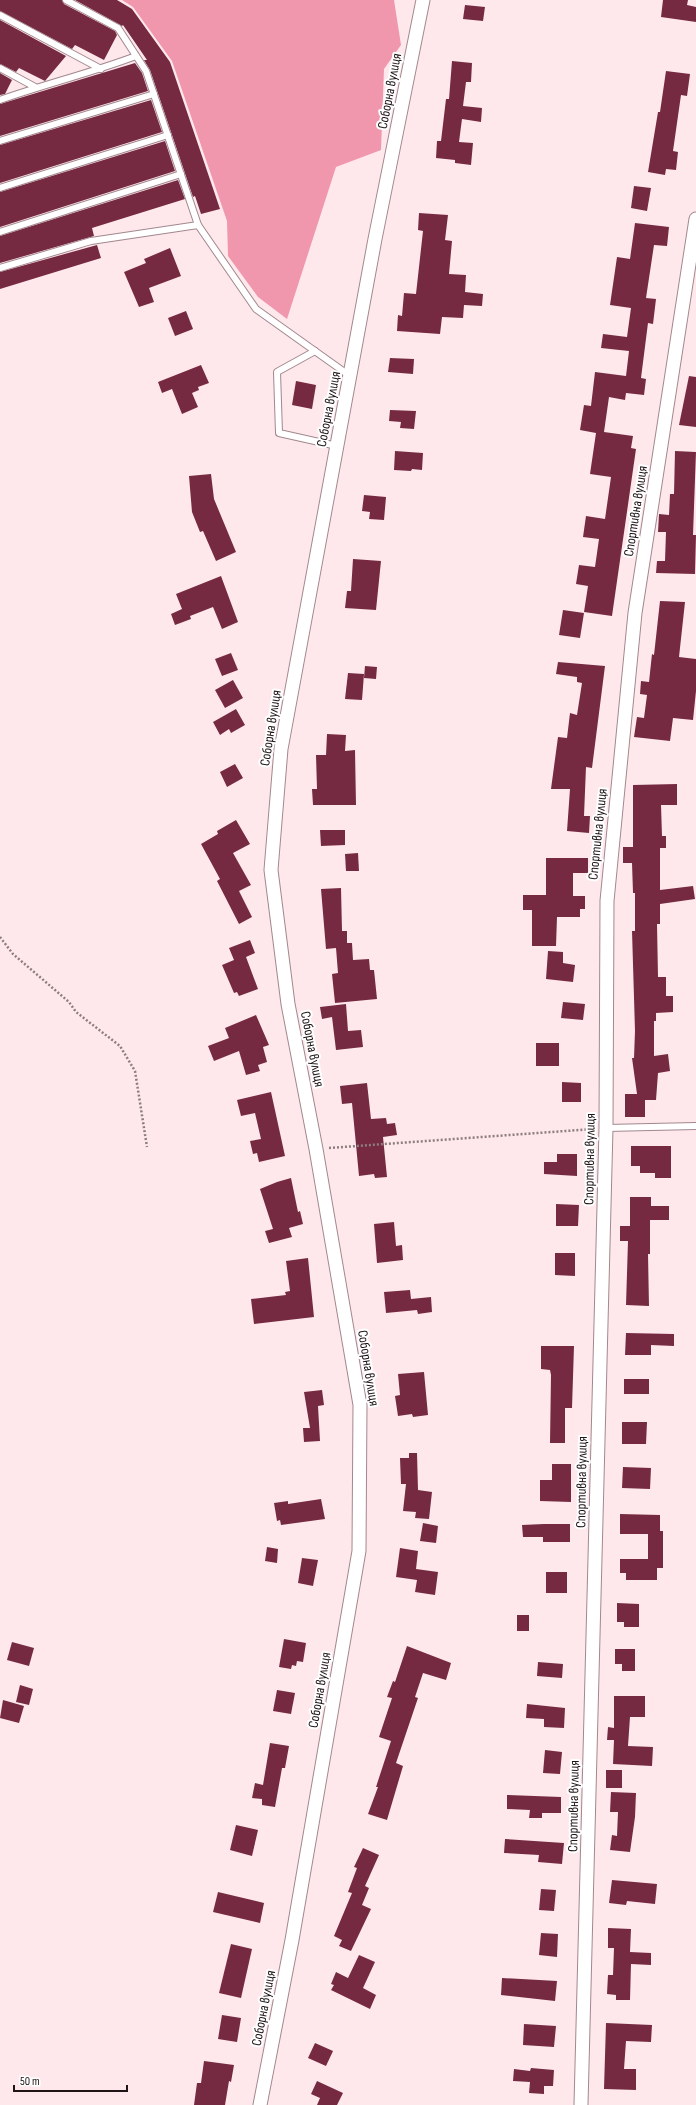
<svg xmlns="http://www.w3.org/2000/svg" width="696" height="2105" font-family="'Sofia Sans Condensed',sans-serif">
<rect width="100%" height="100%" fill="#fee8ec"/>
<path fill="#f097ad" d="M122,0H394L401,45L384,69L381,150L336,167L287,319L258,297L228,256L227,221L172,61L133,7Z"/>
<g fill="#762a42">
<path d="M0,0H62L64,4L115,31L117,35L104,60L75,45L72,49L0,11Z"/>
<path d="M75,0H117L132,9L170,62L220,209L201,214L195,196L193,197L150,70L144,60H147L123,25L122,26Z"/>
<path d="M663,0H688L687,5L696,7V22L661,17Z"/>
<path d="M465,5L485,7L483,21L463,19Z"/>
<path d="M0,20L66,56L45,81L19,68L16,72L0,64Z"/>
<path d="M452,61L472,63L471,82H466L463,106L482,108L481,122L462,119L459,142L473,143L471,165L455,163V160L436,158L437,141H441L446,99H449Z"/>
<path d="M135,63L142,73L148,91L0,136V104Z"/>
<path d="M666,71L690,74L687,96L681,95L673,151L678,152L676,170L666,169L665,175L648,172L658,112H660Z"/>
<path d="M0,73L12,80L5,94L0,95Z"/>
<path d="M151,100L162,132L0,183V145Z"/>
<path d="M165,141L175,171L0,227V192Z"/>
<path d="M178,180L185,199L92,228L94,236L0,263V236Z"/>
<path d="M634,186L651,188L647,211L631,208Z"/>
<path d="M419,213L448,215L445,240L452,241L449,274L466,275L465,292L483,294L482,306L464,305L463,318L442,317L440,334L397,331L398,315L402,316L404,293L416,294L423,231L418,230Z"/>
<path d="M635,223L669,227L667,246L654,245L646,298L656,299L653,324L648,323L641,378L646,379L644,395L626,393L625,400L609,397L604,432L633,436L631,448L636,449L612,616L584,612L588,586L576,584L579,565L595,567L599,539L583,537L586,516L605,519L611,477L590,474L596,433L580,430L584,405L591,406L595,372L626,376L629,351L601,348L603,334L627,337L631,308L610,305L617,257L630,259Z"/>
<path d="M97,245L101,258L0,289V272Z"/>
<path d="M170,248L181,276L149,288L154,302L139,307L124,272L146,263L144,259Z"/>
<path d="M186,311L193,329L175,336L168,318Z"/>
<path d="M390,358L414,359L413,374L388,372Z"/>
<path d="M201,365L209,383L198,387L199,390L192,393L198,407L182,414L172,389L162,393L158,382Z"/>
<path d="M689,376L696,377V427L679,425Z"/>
<path d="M296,381L316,385L312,409L292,405Z"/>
<path d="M390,410L416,411L414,429L400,428L401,422L389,421Z"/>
<path d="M395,451L423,453L422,470L412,469L411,471L394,470Z"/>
<path d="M675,451L696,452L693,535H696L695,574L656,573L657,561H665L666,532H658L659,514L669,515L670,494H674Z"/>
<path d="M211,474L214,499L236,552L216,561L203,531L200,532L192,512L189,476Z"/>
<path d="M364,495L386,497L384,520L369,519L370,512L362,511Z"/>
<path d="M353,559L381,561L376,610L345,608L347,591H351Z"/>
<path d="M221,576L238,622L222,629L213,607L190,616L191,619L175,625L171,614L182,609L176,594Z"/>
<path d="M660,601L685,602L679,657L696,659V691L693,720L673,718L670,741L634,737L637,717L644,718L647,695L640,694L641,681L649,682L652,654L654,655Z"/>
<path d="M563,610L584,613L580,638L559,635Z"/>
<path d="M231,653L238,670L222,676L215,659Z"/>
<path d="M558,662L605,666L592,768L586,767L584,816H590L589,833L567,831L570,789H551L558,737L567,738L570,713L577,715L582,683L577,682V677L556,674Z"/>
<path d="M365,666L377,667L376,679L364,678Z"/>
<path d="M348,673L364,674L362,700L345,699Z"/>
<path d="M233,680L243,698L225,708L215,690Z"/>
<path d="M236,709L245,725L231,733L229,729L220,735L213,722Z"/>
<path d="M327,734L346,735L345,751L355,750L356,805H313L312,789H317L316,755H326Z"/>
<path d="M235,764L243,778L227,787L220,772Z"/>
<path d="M677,784V805H661L662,836H666V848H660V890L693,886L695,899L660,904V924H657L658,977H666V996H673V1012L656,1013V1021H654V1056L668,1054L670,1071L658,1073L656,1100H645V1117H625V1094H637L632,1058H634L635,1031L632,931H635V893H633L632,863H623V847H633V785Z"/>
<path d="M236,820L250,844L233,853L251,885L239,891L252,917L239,924L217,881L220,879L201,844L218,834L217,831Z"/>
<path d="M320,830H345V845L321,846Z"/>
<path d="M358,853L359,871H346L345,854Z"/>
<path d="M546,858H588V873H573V896H585V909H580V917H557L556,946H532V910H523V895H546Z"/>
<path d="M341,888L342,931H347V943H352L353,960L369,959L370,970H374L377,999L335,1003L332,974L338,973L336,948L326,949L321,889Z"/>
<path d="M250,940L255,953L246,957L258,989L239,996L237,992L234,993L222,965L234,960L229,948Z"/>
<path d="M548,951L563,952V963L575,965L573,982L546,979Z"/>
<path d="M563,1002L585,1004L583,1020L561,1018Z"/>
<path d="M346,1004L348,1031L361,1030L363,1047L336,1050L332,1017L322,1019L320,1007Z"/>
<path d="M256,1015L269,1045L263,1047L267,1062L258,1065L260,1071L246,1075L239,1051L214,1061L208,1046L229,1038L225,1028Z"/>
<rect x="536" y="1043" width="23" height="23"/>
<path d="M562,1082L581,1083V1102H562Z"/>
<path d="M367,1083L371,1119L386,1118L387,1124L395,1123L397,1135L383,1137L387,1177L375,1178L374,1174L359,1176L352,1103L342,1104L340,1086Z"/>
<path d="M271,1092L285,1156L259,1162L257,1153L253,1154L250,1141L261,1139L255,1113L241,1116L237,1100Z"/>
<path d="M631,1146H671V1178H655V1173H640V1166H631Z"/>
<path d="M557,1154H577V1176L544,1174V1162H557Z"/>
<path d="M291,1178L298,1212L300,1211L303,1224L289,1228L292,1237L269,1243L265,1231L273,1229L260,1189L277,1182Z"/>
<path d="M630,1197H651V1206H669V1220H650V1254H648L649,1306L626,1305L628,1241H620V1226H630Z"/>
<path d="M556,1204L579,1205L578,1226H556Z"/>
<path d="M394,1222L396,1246L402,1245L403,1260L377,1263L374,1224Z"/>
<path d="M555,1253H575V1276L555,1275Z"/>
<path d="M308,1258L314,1317L254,1324L251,1299L286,1295L285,1292L290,1291L286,1261Z"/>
<path d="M410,1290L411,1299L431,1297L432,1312L418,1314L417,1310L386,1313L384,1292Z"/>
<path d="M626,1333L674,1334V1346L651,1345V1355H625Z"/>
<path d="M541,1346H574L572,1408H565V1443H550L551,1375L550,1370L541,1369Z"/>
<path d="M424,1372L428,1415L413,1417L412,1414L398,1416L395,1396L400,1395L398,1374Z"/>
<rect x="624" y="1379" width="25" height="15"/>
<path d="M322,1390L324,1405L318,1406L320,1441L304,1442L303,1428H310L304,1392Z"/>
<path d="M622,1422H647L646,1444H622Z"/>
<path d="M409,1453H417L418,1490L432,1492L429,1519L415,1518L416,1512L403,1511L406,1484H401L400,1458H409Z"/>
<path d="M552,1464H571V1502L540,1501V1480H552Z"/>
<path d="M623,1467L651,1468L650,1489L622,1488Z"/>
<path d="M321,1499L325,1519L281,1525L280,1520L277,1521L274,1503L288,1501V1504Z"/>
<path d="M620,1514L660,1515V1531H663V1568H657V1580H626V1573H620V1559H648V1534H620Z"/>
<path d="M423,1523L438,1526L436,1543L420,1541Z"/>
<path d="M544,1524H570V1542H543V1537H523L522,1525Z"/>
<path d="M267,1547L278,1549L277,1563L265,1561Z"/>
<path d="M400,1548L418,1551L416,1569L438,1572L435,1595L415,1592L417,1580L396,1577Z"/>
<path d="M302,1558L318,1560L313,1586L298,1583Z"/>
<rect x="546" y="1572" width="21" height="21"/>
<path d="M617,1603L639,1604V1627H624V1622H617Z"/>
<rect x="517" y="1615" width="12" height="16"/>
<path d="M284,1639L306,1643L303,1662L297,1661L296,1666L292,1665L291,1669L279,1667Z"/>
<path d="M12,1642L34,1648L29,1666L7,1660Z"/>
<path d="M407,1646L451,1663L446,1680L423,1673L415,1697L418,1698L396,1763L403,1766L387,1820L368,1814L378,1787H376L391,1741L379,1737L392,1698L387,1697L393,1681L395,1682Z"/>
<path d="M615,1649H635V1671H622V1664H615Z"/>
<path d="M538,1662L563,1664L562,1678L537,1676Z"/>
<path d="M20,1685L33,1689L29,1705L16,1702Z"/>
<path d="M277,1690L295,1693L291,1714L273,1711Z"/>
<path d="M614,1696H645V1717H630L628,1746L653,1747L652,1766L613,1764L614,1740H607L608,1727L614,1728Z"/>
<path d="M3,1700L24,1706L19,1723L0,1718Z"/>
<path d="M527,1704L565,1708L564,1728L544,1727V1719L526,1718Z"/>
<path d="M270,1743L289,1746L285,1768H282L275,1807L262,1805V1799L252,1798L255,1783L263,1785Z"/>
<path d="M545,1750L562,1752L560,1774L543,1773Z"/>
<rect x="606" y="1770" width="16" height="18"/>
<path d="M611,1792L636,1793L635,1817L630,1852L610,1850L612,1835L617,1836L618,1812H610Z"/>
<path d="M507,1795L561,1797V1813H542V1818H529L530,1810L507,1809Z"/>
<path d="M236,1825L258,1830L252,1856L230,1850Z"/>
<path d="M505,1839L564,1843L562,1864L538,1862L539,1855L504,1853Z"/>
<path d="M363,1848L379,1855L365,1886L369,1888L362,1905L371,1909L351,1951L339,1946L342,1940L334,1936L352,1893L348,1892L357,1868L354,1867Z"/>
<path d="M612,1880L657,1884L655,1904L627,1901L626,1905L609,1903Z"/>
<path d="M541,1889L556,1890L554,1911L539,1910Z"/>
<path d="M218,1892L264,1903L260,1923L213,1912Z"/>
<path d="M608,1928L631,1929L630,1952L651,1953V1965L631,1964L630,2000H616V1995L607,1994L608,1975H613L614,1948H608Z"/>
<path d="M541,1933L558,1934L557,1957L539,1955Z"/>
<path d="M231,1944L252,1949L241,1998L219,1993Z"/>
<path d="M359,1955L375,1962L363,1988L376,1995L370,2009L331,1990L334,1985L331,1984L336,1972L348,1978Z"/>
<path d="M502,1978L557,1981L555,2001L501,1995Z"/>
<path d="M222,2015L241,2018L237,2042L218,2039Z"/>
<path d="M606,2023L652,2025L651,2042L626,2041L624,2069H636V2090L604,2089Z"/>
<path d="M524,2024L556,2026L554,2047L523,2045Z"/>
<path d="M315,2043L333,2051L326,2066L308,2058Z"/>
<path d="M204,2061L234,2065L231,2082L229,2081L225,2105H194L197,2083H201Z"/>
<path d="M531,2068L554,2070L553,2086H544V2094L529,2093L530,2082L513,2081L514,2069L530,2071Z"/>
<path d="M317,2081L343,2093L337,2105H317L320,2098L311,2094Z"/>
</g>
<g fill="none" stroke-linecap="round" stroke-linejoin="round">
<defs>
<g id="lane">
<path d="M66,0L118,28L146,71L198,225"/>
<path d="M0,15L101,69"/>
<path d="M0,68L35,87"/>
<path d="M0,100C45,84 91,73 136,56"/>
<path d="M0,141L154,94"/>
<path d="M0,188L168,135"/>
<path d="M0,232L181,174"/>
<path d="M0,268L91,241L198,225L256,309L350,376"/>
<path d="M315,351L277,372L279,433L337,446"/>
<path d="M606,1128L696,1126"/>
</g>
<g id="street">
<path d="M260,2105L292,1940L359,1551L360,1405L316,1149L288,1004L271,870L281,749L375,239L423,0"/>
<path d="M581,2105L606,1128L607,901L635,613L696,219"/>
</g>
</defs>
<use href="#lane" stroke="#a2888e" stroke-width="8"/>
<use href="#street" stroke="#a2888e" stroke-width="15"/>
<g stroke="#8d7d80" stroke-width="2.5" stroke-dasharray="2 2" stroke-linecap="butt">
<path d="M0,937L13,954L69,1002L76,1012L120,1046L135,1071L147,1147"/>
<path d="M329,1148L593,1129"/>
</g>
<use href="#lane" stroke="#fff" stroke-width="6"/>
<use href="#street" stroke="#fff" stroke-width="13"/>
</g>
<g text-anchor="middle" stroke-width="4" stroke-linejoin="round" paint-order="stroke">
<g font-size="14" fill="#1e1416" stroke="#fff">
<text transform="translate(389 91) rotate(-79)" y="5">Соборна вулиця</text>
<text transform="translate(328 409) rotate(-79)" y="5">Соборна вулиця</text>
<text transform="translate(635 511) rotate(-81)" y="5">Спортивна вулиця</text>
<text transform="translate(270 728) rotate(-81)" y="5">Соборна вулиця</text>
<text transform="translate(597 834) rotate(-84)" y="5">Спортивна вулиця</text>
<text transform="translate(313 1049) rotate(79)" y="5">Соборна вулиця</text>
<text transform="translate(589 1159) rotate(-89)" y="5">Спортивна вулиця</text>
<text transform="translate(369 1368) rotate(81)" y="5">Соборна вулиця</text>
<text transform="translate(581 1482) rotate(-89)" y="5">Спортивна вулиця</text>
<text transform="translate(319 1690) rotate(-80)" y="5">Соборна вулиця</text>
<text transform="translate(573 1806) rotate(-89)" y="5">Спортивна вулиця</text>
<text transform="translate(263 2008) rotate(-79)" y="5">Соборна вулиця</text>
</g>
</g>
<path d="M14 2085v6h113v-6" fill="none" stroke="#1e1416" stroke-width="2"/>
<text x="20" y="2085" font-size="12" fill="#1e1416" stroke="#ffffff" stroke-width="3" paint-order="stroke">50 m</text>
</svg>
